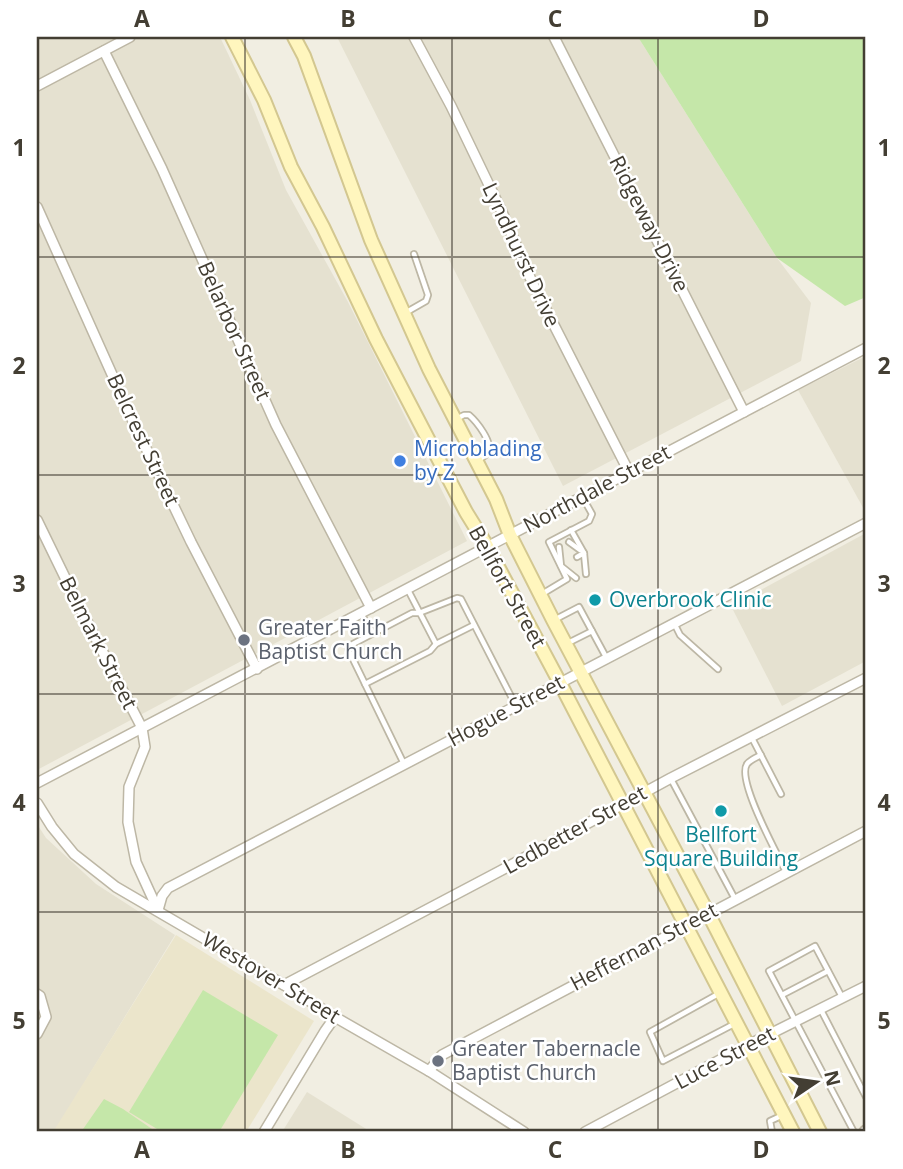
<svg xmlns="http://www.w3.org/2000/svg" width="903" height="1169" font-family="'Open Sans',sans-serif">
<rect width="100%" height="100%" fill="#f1eee2"/>
<g fill="#e5e1d0">
<path d="M37,37H220L250,100L286,190L348,302L467,541L37,770Z"/>
<path d="M337,37H638L777,258L811,303L801,361L563,486Z"/>
<path d="M866,356V513L798,390Z"/>
<path d="M866,533V661L782,706L731,606Z"/>
<path d="M37,824L46,838L96,884L175,935L54,1132H37Z"/>
<path d="M307,1092L371,1132H282Z"/>
</g>
<path fill="#ebe5cb" d="M176,935L314,1021L246,1132H53Z"/>
<g fill="#c5e7a9">
<path d="M638,37H866V297L845,306L777,258Z"/>
<path d="M203,990L278,1035L219,1132H162L129,1112Z"/>
<path d="M104,1099L123,1109L152,1129L153,1132H81Z"/>
</g>
<g fill="none" stroke-linecap="round" stroke-linejoin="round">
<defs>
<g id="service">
<path d="M405,313L426,301L428,295L414,254"/>
<path d="M456,419L464,415H469C476,421 494,443 488,453C485,456 481,458 478,461"/>
<path d="M571,530L584,553L586,574"/>
<path d="M569,542L580,550"/>
<path d="M559,547L561,566L576,578"/>
<path d="M577,557L584,553"/>
<path d="M408,590L436,644"/>
<path d="M542,594L567,579L549,542L589,521L592,514L583,498"/>
<path d="M361,614L373,633"/>
<path d="M554,620L579,607L606,657"/>
<path d="M675,625L680,635L718,669"/>
<path d="M568,643L592,631"/>
<path d="M365,684L430,651L436,644L474,625"/>
<path d="M752,738L781,794"/>
<path d="M761,755C757,757 750,760 747,764C736,780 778,855 786,872"/>
<path d="M404,764L348,649L349,646L412,613H419L457,598L461,599L516,706"/>
<path d="M671,779L735,899"/>
<path d="M720,993L650,1032L663,1061L736,1023"/>
<path d="M782,995L828,971"/>
<path d="M842,997L815,946L769,971L854,1132"/>
<path d="M821,1010L866,1097"/>
<path d="M772,1132L770,1121L783,1115"/>
</g>
<g id="minor">
<path d="M414,37L451,106L502,212L532,282L629,472"/>
<path d="M554,37L744,412"/>
<path d="M104,51L162,169L276,425L371,608"/>
<path d="M37,86L130,37"/>
<path d="M37,207L132,419L191,542L257,669"/>
<path d="M37,520L75,598L142,728L145,747L129,787L128,822L136,862L157,908"/>
<path d="M37,783L866,348"/>
<path d="M37,803L52,827L74,854L116,887L284,985L335,1017L429,1071L524,1132"/>
<path d="M158,910L162,896L168,888L866,523"/>
<path d="M284,985L500,871L671,778L866,678"/>
<path d="M37,994L40,996L46,1017L37,1034"/>
<path d="M429,1071L442,1055L866,831"/>
<path d="M264,1132L325,1031L335,1017"/>
<path d="M585,1132L748,1045L866,986"/>
</g>
<path id="tertiary" d="M865,1132L866,1131"/>
<g id="secondary">
<path d="M232,37L264,100L291,167L323,227L376,339L466,512L487,546L560,683L793,1132"/>
<path d="M294,37L304,56L371,240L429,369L496,499L510,535L553,620L708,913L820,1132"/>
</g>
</defs>
<use href="#service" stroke="#bdb7a5" stroke-width="8"/>
<use href="#minor" stroke="#bdb7a5" stroke-width="12"/>
<use href="#tertiary" stroke="#bdb7a5" stroke-width="14"/>
<use href="#secondary" stroke="#d3c790" stroke-width="16"/>
<use href="#service" stroke="#fff" stroke-width="4.5"/>
<use href="#minor" stroke="#fff" stroke-width="9"/>
<use href="#tertiary" stroke="#fff" stroke-width="10"/>
<use href="#secondary" stroke="#fff6be" stroke-width="12"/>
</g>
<path fill="none" stroke="#433e33" stroke-width="2" stroke-opacity="0.55" d="M245,37V1132M452,37V1132M658,37V1132M37,257H866M37,475H866M37,694H866M37,912H866"/>
<circle fill="#3f7fe0" stroke="#fff" stroke-width="2.5" cx="400" cy="461" r="7"/>
<g fill="#0f9aa8" stroke="#fff" stroke-width="2.5">
<circle cx="595" cy="600" r="7"/>
<circle cx="721" cy="811" r="7"/>
</g>
<g fill="#6b7280" stroke="#fff" stroke-width="2.5">
<circle cx="244" cy="640" r="7"/>
<circle cx="438" cy="1061" r="7"/>
</g>
<g text-anchor="middle" stroke-width="5" stroke-linejoin="round" paint-order="stroke">
<g font-size="21" fill="#433e33" stroke="#fff">
<text transform="translate(649 224) rotate(63)" y="7">Ridgeway Drive</text>
<text transform="translate(521 255) rotate(65)" y="7">Lyndhurst Drive</text>
<text transform="translate(234 331) rotate(66)" y="7">Belarbor Street</text>
<text transform="translate(143 440) rotate(65)" y="7">Belcrest Street</text>
<text transform="translate(597 489) rotate(-28)" y="7">Northdale Street</text>
<text transform="translate(507 587) rotate(61)" y="7">Bellfort Street</text>
<text transform="translate(98 643) rotate(63)" y="7">Belmark Street</text>
<text transform="translate(506 711) rotate(-28)" y="7">Hogue Street</text>
<text transform="translate(575 830) rotate(-29)" y="7">Ledbetter Street</text>
<text transform="translate(644 947) rotate(-28)" y="7">Heffernan Street</text>
<text transform="translate(271 978) rotate(31)" y="7">Westover Street</text>
<text transform="translate(725 1058) rotate(-28)" y="7">Luce Street</text>
</g>
<g font-size="21" fill="#366cbe" stroke="#fff" text-anchor="start">
<text x="414" y="456">Microblading<tspan x="414" dy="24">by Z</tspan></text>
</g>
<g font-size="21" fill="#0d838f" stroke="#fff" text-anchor="start">
<text x="609" y="607">Overbrook Clinic</text>
<text x="721" y="842" text-anchor="middle">Bellfort<tspan x="721" dy="24">Square Building</tspan></text>
</g>
<g font-size="21" fill="#5b616d" stroke="#fff" text-anchor="start">
<text x="258" y="635">Greater Faith<tspan x="258" dy="24">Baptist Church</tspan></text>
<text x="452" y="1056">Greater Tabernacle<tspan x="452" dy="24">Baptist Church</tspan></text>
</g>
</g>
<rect width="903" height="1169" fill="none" stroke="#ffffff" stroke-width="77"/>
<g transform="translate(816 1082) rotate(77)" stroke="#ffffff" stroke-width="5" paint-order="stroke">
<path d="M0-5L12 26L0 18L-12 26Z" fill="#433e33"/>
<text y="-10" font-size="19" font-weight="bold" text-anchor="middle" fill="#433e33">N</text>
</g>
<rect x="38" y="38" width="826" height="1092" fill="none" stroke="#433e33" stroke-width="2.5"/>
<g font-size="23" text-anchor="middle" font-weight="bold" fill="#433e33">
<text x="142" y="27">A</text>
<text x="348" y="27">B</text>
<text x="555" y="27">C</text>
<text x="761" y="27">D</text>
<text x="19" y="156">1</text>
<text x="884" y="156">1</text>
<text x="19" y="374">2</text>
<text x="884" y="374">2</text>
<text x="19" y="592">3</text>
<text x="884" y="592">3</text>
<text x="19" y="811">4</text>
<text x="884" y="811">4</text>
<text x="19" y="1029">5</text>
<text x="884" y="1029">5</text>
<text x="142" y="1158">A</text>
<text x="348" y="1158">B</text>
<text x="555" y="1158">C</text>
<text x="761" y="1158">D</text>
</g>
</svg>
